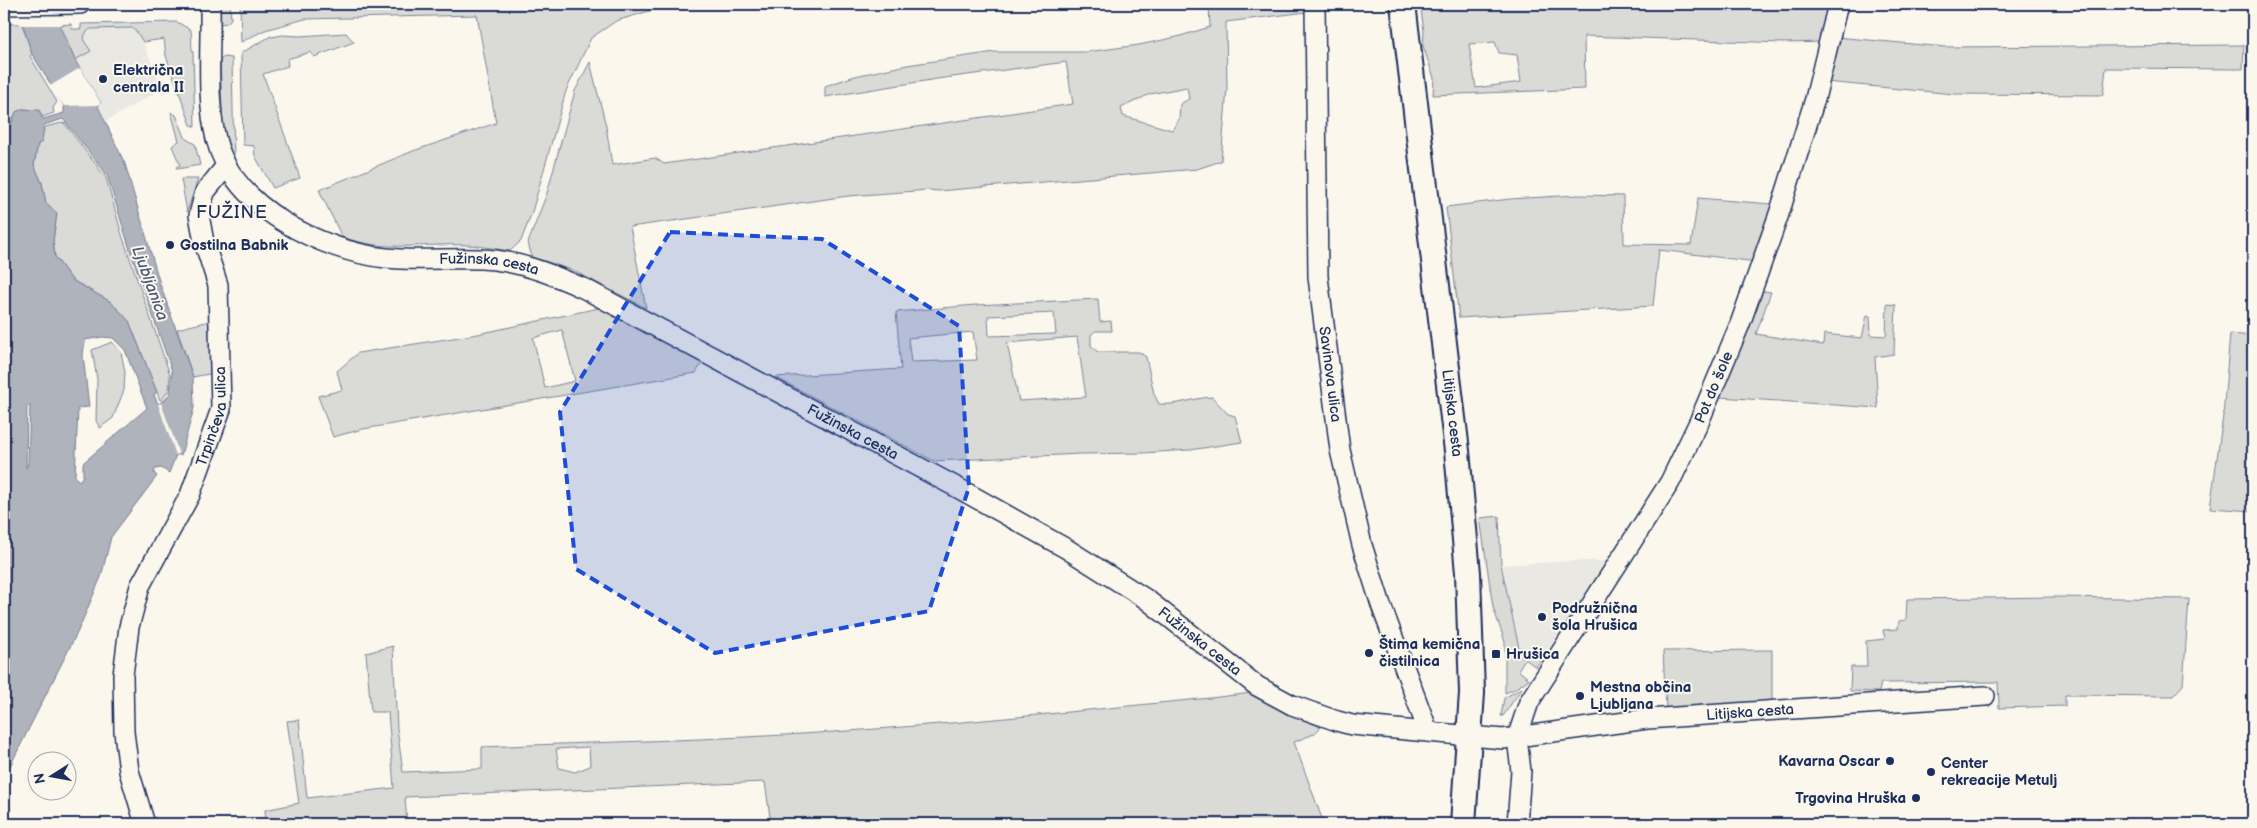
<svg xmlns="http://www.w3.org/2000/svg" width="2257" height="828" font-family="'Balsamiq Sans',sans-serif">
<rect width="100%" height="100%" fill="#fbf7ec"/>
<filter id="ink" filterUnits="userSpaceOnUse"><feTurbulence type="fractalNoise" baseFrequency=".02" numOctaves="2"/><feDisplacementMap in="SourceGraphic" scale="10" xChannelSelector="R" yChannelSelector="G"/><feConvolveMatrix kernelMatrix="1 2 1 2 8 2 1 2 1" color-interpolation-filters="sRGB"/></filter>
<g filter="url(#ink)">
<g fill="#eae8e2">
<path d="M139,23L143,42L162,89L106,121L59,25L71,24L72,29H81V24Z"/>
<path d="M1575,561H1609L1546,653L1538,649L1534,656L1521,657L1501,565Z"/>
</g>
<g fill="#dadad7" stroke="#7a849a" fill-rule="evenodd">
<path d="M219,4H230L231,19L227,23L219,24Z"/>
<path d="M240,4H690L656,9L616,21L591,38L566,91L532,212L521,241L510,251C496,249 482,246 468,245C421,243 389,253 342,237L319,190L413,151L496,123L477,15L305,19L265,30L241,42Z"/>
<path d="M1202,4H1307V12L1226,22L1227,89L1221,161L1197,169L938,191L929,190L848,196L630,227L646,308L572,270L532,257L528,243L547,193L575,91L590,62L606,126L612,165L655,158L664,164L1073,104L1066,62L937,79L825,97V86L855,76L907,65L995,52H1086L1139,45L1177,37L1210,27L1209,5ZM1187,87L1189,99L1180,104L1179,119L1172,130L1123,116L1121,108L1150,94Z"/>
<path d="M1420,4H1833L1825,42L1783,43L1584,36L1585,89L1433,95L1434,78L1423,46L1424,31ZM1495,42L1499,53L1517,55L1521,82L1476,88L1469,44Z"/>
<path d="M177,22L191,30C192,36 191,50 193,52L195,127L191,125L166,56L164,39L143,42L137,32L132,28L90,29L85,34L84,41L91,51L75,60L59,25L71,24L72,29H81V24Z"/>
<path d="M4,24H22L32,54L30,56L57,102L53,108L54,113L42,117L39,110L22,109L16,112L9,129L4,133Z"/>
<path d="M346,33L354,42L314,57L311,52L287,59L288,66L263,74L300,178L273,188L255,156L254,146L243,145L241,53L271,36L272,37L282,35L299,36Z"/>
<path d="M1836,37L1945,47L2244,45L2243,69L2106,68L2103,95L1954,94L1825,82Z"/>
<path d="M224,57L232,58L234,161L223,130L220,60Z"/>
<path d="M171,112L176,115L186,139L195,144L200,165L177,169L176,167L180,165L172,146L179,141Z"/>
<path d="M62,123L65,124L106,178L122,235L170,375L169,389L162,400H160L129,321L111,302L72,280L55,257L53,241L57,213L46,203L42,183L34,165L38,144L45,127Z"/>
<path d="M181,179H198L187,212Z"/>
<path d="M1578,195L1623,196L1624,244L1691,245L1698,198L1783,205L1765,263L1659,250L1653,306L1459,318L1446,207L1510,199Z"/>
<path d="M1763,291L1771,292L1756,334L1823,345L1824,334L1862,338L1867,315L1870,316L1871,335L1886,336L1887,304L1896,305L1894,354L1875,357L1878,408L1720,397Z"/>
<path d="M1098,299L1100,322L1111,321L1112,331H1095L1091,335V346L1098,352H1139L1146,357L1154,394L1159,404C1178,406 1192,398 1212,397L1228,414L1235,416L1242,442L1190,450L1143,453L1081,454L934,461L775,377L901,369L896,312L976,305ZM1054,313L1056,334L989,336L988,316ZM973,332L977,360L911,362L908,338ZM1077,337L1086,397L1019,401L1007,343Z"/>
<path d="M603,307L704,360L696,373L363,429L333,437L318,396L342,390L337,371L358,353L478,334ZM562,330L575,381L545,388L533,338Z"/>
<path d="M210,321L214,373L193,377L177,329Z"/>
<path d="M2230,334L2253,336V511L2210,508L2223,416Z"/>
<path d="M112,342L121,352L125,372L124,390L113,418L100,428L96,421L97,379L92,350Z"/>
<path d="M1499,516L1501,565L1521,657L1534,656L1538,649L1546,653L1536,667L1525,659L1518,670L1529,679L1515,689L1505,693V642L1493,607L1480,518Z"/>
<path d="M2055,597L2189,599L2183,685L2173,696L2065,695V706L1999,708L1998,682L1881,683L1879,692L1850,691L1851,667H1867L1866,641L1885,639L1883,630L1898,629L1899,621L1906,620L1907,599Z"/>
<path d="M393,646L397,728L403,772L482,769V747C599,742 716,740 833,732C959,724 1085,710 1210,698L1252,693L1288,714L1321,727L1314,734L1294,742L1324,824H771L765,782L405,797L407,824H266L265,810L299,803L287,721L299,720L307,798L394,788L388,712H371L366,653ZM589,747L590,766L575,772L559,768L556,749Z"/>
<path d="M1772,650V705L1666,710L1663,651Z"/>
<path d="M1522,688L1503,716H1501L1504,698Z"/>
</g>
<path fill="#afb3bb" stroke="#747e96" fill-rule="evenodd" d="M16,4H50L75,60L101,103L98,106L125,164L160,284L193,377L194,408L181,455H176L169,473L161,468L155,469L154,473L157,476L111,537L101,577L78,631L4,778V133L9,129L16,112L22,109L39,110L43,119L64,113V106L32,54ZM63,119L107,175L131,253L172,371L170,393L165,400L158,404L154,395L157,392L129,321L111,302L72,280L55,257L53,241L57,213L46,203L42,183L34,165L38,144L42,142L44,125ZM102,337L113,338L125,350L147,408L83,463V476L79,481L75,477L78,408L89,407L83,355L85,340ZM27,406H30L28,463L26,468Z"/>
<g fill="#fbf7ec">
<path d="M14,4H53L61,25H20Z"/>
<path d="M80,68L101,103L98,105L64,106L50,86Z"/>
<path d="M161,403L174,439L179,454L176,455L158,404Z"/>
</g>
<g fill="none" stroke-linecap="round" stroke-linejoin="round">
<defs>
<g id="minor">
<path id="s1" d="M210,4C211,47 206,98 216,139C233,208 322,251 386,258C422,262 459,256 495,260C527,264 556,276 585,289L958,488L1067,549L1146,599L1257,686L1292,705L1337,721L1352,725L1503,739L1647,719L1985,696"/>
<path id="s2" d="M1315,4L1318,277L1340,450L1362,545L1381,605L1428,731"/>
<path d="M4,5L80,4"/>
<path id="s3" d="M145,824L129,771L124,732L123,675L129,627L140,586L190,495L221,409L218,285L204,242L199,215L205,192L226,166"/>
<path id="s4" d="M1517,824L1521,771L1517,738L1529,702L1670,482L1699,422L1740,324L1779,214L1815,99L1838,4"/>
</g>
<g id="major">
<path id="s5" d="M1403,4L1457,451L1468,573L1472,693L1463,824"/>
</g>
</defs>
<use href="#minor" stroke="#1b2f5e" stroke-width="22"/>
<use href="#major" stroke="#1b2f5e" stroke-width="28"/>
<use href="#minor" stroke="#fbf7ec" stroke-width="19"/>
<use href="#major" stroke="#fbf7ec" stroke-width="24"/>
</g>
</g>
<path fill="#1d4ed8" fill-opacity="0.2" stroke="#1d4ed8" stroke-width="4" stroke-dasharray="10 6" stroke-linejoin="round" d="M670,232L822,239L959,326L969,487L929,611L715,653L576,569L560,412Z"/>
<g fill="#1b2f5e" stroke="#fbf7ec" stroke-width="2">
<circle cx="103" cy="79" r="5"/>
<circle cx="170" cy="245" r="5"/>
<circle cx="1542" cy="617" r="5"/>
<circle cx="1369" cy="653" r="5"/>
<rect x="1491" y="649" width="10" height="10" rx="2.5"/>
<circle cx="1580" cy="696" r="5"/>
<circle cx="1890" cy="761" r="5"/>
<circle cx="1931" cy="772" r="5"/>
<circle cx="1916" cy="798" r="5"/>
</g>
<g text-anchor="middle" stroke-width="4" stroke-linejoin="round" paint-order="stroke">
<g font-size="15" font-weight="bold" fill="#1b2f5e" stroke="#fbf7ec" text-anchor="start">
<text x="113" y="75">Električna<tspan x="113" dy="17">centrala II</tspan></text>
<text x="180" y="250">Gostilna Babnik</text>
<text x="1552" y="613">Podružnična<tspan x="1552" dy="17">šola Hrušica</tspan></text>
<text x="1379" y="649">Štima kemična<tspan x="1379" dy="17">čistilnica</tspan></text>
<text x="1506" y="659">Hrušica</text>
<text x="1590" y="692">Mestna občina<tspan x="1590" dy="17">Ljubljana</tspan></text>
<text x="1880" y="766" text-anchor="end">Kavarna Oscar</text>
<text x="1941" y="768">Center<tspan x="1941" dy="17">rekreacije Metulj</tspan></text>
<text x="1906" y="803" text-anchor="end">Trgovina Hruška</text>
</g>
<g font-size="15" fill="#1b2f5e" stroke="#fbf7ec">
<text dy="5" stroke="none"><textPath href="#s1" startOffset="458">Fužinska cesta</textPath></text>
<text dy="5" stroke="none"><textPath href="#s2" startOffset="371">Savinova ulica</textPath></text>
<text dy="5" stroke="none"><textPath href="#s4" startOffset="490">Pot do šole</textPath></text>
<text dy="5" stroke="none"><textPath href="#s5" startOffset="412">Litijska cesta</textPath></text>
<text dy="5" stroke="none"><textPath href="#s3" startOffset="429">Trpinčeva ulica</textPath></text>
<text dy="5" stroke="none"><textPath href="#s1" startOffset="862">Fužinska cesta</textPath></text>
<text dy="5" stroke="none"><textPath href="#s1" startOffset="1268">Fužinska cesta</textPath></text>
<text dy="5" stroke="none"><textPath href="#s1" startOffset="1844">Litijska cesta</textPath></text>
</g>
<g font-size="16" font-style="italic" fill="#47577a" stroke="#fbf7ec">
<text transform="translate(151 283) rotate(70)" y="6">Ljubljanica</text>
</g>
<g font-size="18" letter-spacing="1" fill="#1b2f5e" stroke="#fbf7ec">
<text x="232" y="218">FUŽINE</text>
</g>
</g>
<rect width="2257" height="828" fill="none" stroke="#fbf7ec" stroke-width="20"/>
<rect x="10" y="10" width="2237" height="808" fill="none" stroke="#1b2f5e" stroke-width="2" filter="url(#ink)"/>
<g transform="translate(52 776) rotate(259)"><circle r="24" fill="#fbf7ec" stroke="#a1a7b3"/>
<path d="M0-4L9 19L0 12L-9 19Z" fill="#1b2f5e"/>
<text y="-8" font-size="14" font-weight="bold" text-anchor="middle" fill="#1b2f5e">N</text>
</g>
</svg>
